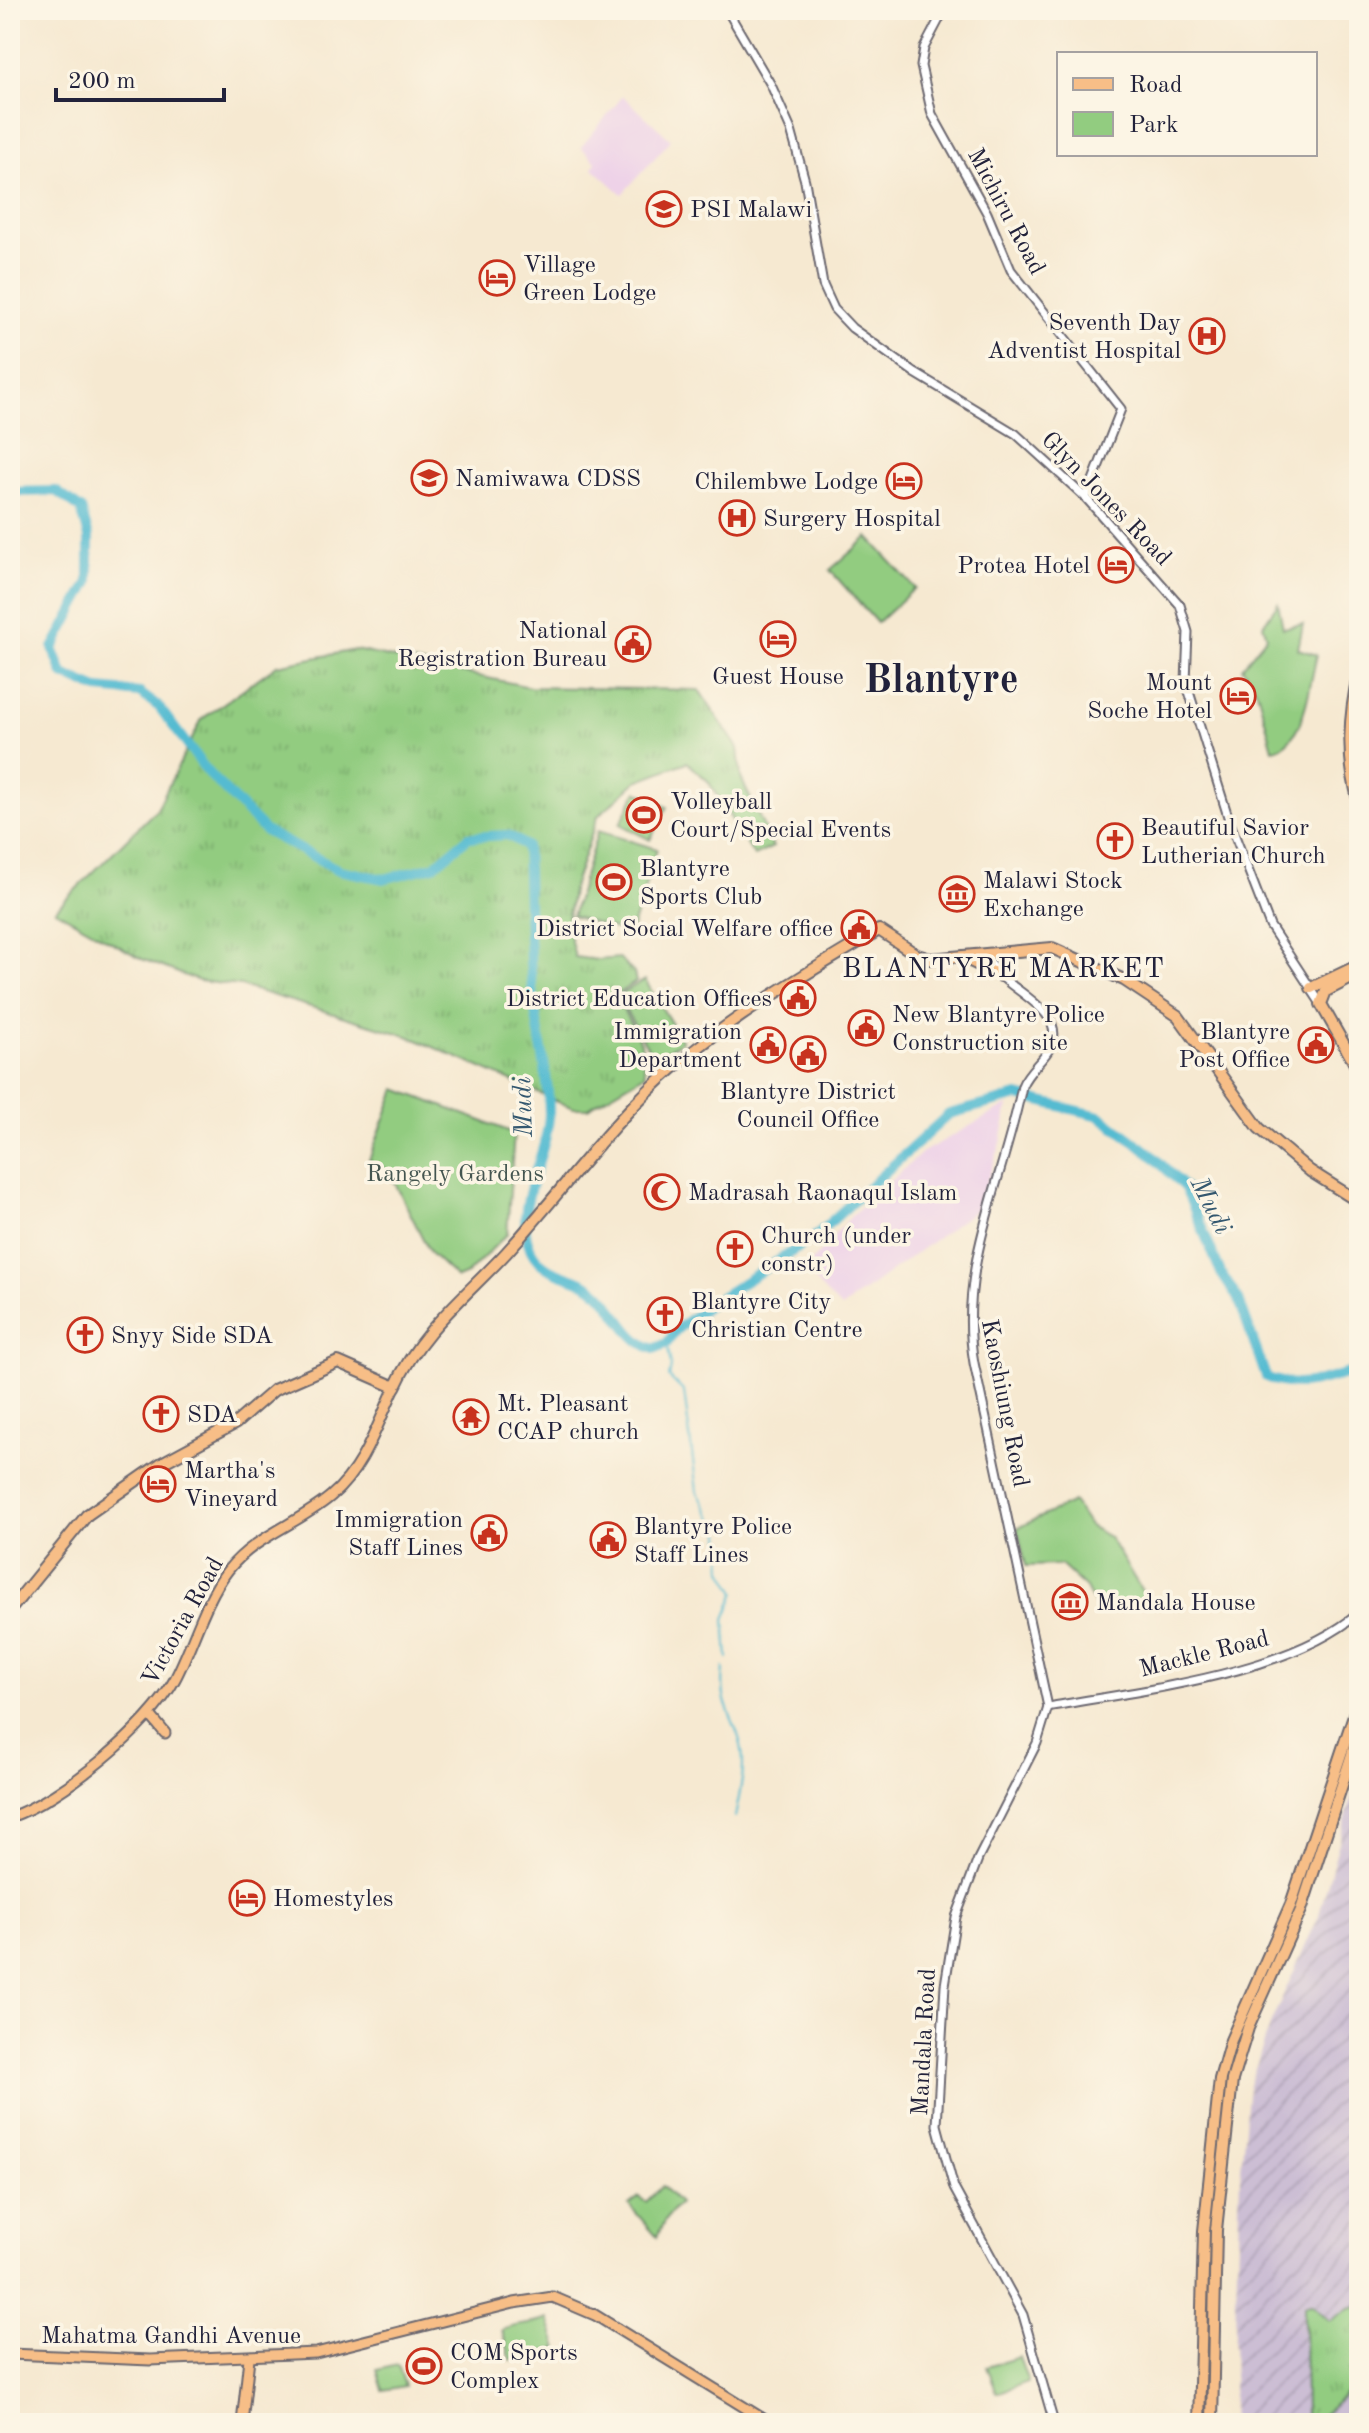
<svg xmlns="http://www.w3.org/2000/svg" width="1369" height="2433" font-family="'Old Standard TT',serif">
<defs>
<pattern id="industrial-furrows" width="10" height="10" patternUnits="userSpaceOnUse" patternTransform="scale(2)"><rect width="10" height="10" fill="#ccbed4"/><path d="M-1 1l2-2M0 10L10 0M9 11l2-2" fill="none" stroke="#afa3b7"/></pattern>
<pattern id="grass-tufts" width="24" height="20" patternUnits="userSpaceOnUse" patternTransform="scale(2)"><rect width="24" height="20" fill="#92cc80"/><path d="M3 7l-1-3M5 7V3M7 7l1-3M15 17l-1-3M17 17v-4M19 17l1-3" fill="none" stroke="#7eaf70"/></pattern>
</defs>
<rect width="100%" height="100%" fill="#fcf5e5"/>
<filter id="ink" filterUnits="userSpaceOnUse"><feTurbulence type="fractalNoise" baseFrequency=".0125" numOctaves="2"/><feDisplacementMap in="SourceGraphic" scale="16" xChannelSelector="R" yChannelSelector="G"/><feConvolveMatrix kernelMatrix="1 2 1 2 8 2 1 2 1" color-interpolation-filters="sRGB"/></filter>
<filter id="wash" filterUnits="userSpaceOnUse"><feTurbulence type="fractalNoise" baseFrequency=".006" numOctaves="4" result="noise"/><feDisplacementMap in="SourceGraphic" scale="32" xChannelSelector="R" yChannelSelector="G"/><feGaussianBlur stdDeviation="1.8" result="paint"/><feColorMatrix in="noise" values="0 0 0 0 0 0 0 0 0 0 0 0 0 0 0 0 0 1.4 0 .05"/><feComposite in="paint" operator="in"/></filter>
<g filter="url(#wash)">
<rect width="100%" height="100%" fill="#f6e9d1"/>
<g fill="#edd0e8">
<path d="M623,96L671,140L622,194L593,168L596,162L581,147Z"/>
<path d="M1008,1105L1001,1143L977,1209L841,1308L804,1270L853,1214L923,1152Z"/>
</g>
<path fill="url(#industrial-furrows)" d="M1359,1771V2423H1232L1240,2179L1249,2085L1272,2020L1318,1918Z"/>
<g fill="url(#grass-tufts)" stroke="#5a775e" stroke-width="2">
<path d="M355,650L530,687L699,690L738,748L741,778L773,847L754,856L708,781L687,762L637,781L598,816L572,890L567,926L575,957L598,960L619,958L634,973L636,982L615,995L641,1043L645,1074L588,1108H573L408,1036L241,986L199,981L142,959L55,910L157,809L202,719L277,665Z"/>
<path d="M1312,2304L1330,2321L1349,2308L1359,2306V2381L1314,2423H1305L1304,2305Z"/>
</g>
<g fill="#92cc80" stroke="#5a775e" stroke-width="2">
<path d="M868,537L915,588L877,623L830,570Z"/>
<path d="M1278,603L1283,628L1303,624L1298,649L1317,655C1309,683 1306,744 1273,749L1257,691L1242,667L1267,636L1263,625Z"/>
<path d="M637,791L667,807L650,840L620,824Z"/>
<path d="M598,831L657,849L630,934L572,916Z"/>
<path d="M645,980L682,1041L654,1058L617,996Z"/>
<path d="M396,1089L514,1133L507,1234L467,1274L457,1278L430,1253L389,1171L369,1160Z"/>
<path d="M1073,1502L1089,1526L1109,1537L1147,1599L1099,1614L1086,1588L1061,1565L1026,1566L1017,1528Z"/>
<path d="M662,2186L679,2203L665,2220L657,2237L629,2205L639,2197L646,2202Z"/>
<path d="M548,2319L558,2348L511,2360L502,2330C518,2323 531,2326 548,2319Z"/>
<path d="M1019,2357L1028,2382L997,2393L987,2367Z"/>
<path d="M398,2365L405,2386L383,2390L377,2370Z"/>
</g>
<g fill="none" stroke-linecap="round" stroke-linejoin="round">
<g stroke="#54bbd1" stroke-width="2">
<path d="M667,1343L671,1366L669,1377L684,1392L697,1491L721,1533L723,1570L736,1592L725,1619L728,1658"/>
<path d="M724,1668C720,1706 730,1708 740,1741C747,1766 740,1792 735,1817"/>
</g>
<path stroke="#54bbd1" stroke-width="10" d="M10,492L56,491L81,509L89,537V582L53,648L63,674L98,689L140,693L159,707L209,774L265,831L339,870L384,879L434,866L469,837L508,835L526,846C528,893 528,940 532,987C536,1028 549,1072 549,1114C548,1157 511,1208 531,1250C545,1278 575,1273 596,1290C618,1308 627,1341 654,1349L667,1343L676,1330L714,1301L812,1239L949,1114L1018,1096L1100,1116L1150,1153L1185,1188L1221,1273L1239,1300L1266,1377C1298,1392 1326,1379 1359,1370"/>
</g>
</g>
<g filter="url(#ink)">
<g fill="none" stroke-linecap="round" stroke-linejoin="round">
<defs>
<g id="minor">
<path d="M727,10L771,85L791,130L805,181L823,285L834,309L852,328L915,373L1016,434L1086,498L1180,605L1188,632L1186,682L1230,823L1270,926L1321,1004"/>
<path d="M944,10L924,48L921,66L932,114L987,213L1011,270L1121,409L1086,498"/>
<path d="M985,955C990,962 994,969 1000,975C1017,993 1066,1014 1051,1046C1044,1061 1028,1070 1022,1086C1004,1180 957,1266 974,1363L1048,1707L1037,1743L978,1859L956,1917L945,1985L937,2125L954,2188L1023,2315L1054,2423"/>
<path d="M1048,1707C1140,1690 1287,1675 1359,1613"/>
</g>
<g id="major">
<path d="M150,1715L165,1733"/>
<path d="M10,1817C61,1800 150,1727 175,1679C193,1645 204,1601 228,1570C255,1536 298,1524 331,1496C364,1468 377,1425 395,1387"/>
<path d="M10,2354L150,2360L316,2353L514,2303L553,2297L595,2315L770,2423"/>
<path d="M242,2423L249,2358"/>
</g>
<g id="highway">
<path d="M1359,671C1349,716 1346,757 1359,802"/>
<path d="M964,958L1001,976V964L1008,953"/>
<path d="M1359,974L1326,991L1321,1004L1359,1071"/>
<path d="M1311,988L1359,965"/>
<path d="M10,1610L87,1515L160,1464L236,1423L274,1390L338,1362L395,1387C420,1331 465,1297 506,1253C551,1204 591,1149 637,1102C707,1030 794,981 879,930L917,955L930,959L1052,948L1124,980L1178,1016L1259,1128L1310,1171L1359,1202"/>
<path d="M1199,2423L1204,2231L1220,2079L1231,2040L1291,1904L1359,1700"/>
<path d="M1212,2423L1216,2230L1232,2080L1248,2028L1301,1910L1359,1733"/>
</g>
</defs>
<use href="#minor" stroke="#6c6870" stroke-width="11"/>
<use href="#major" stroke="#6c6870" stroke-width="13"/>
<use href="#highway" stroke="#6c6870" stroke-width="14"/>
<use href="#minor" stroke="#fff" stroke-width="7"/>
<use href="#major" stroke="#f7be87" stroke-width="9"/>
<use href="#highway" stroke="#f7be87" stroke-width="10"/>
</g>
</g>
<defs>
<symbol id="school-ring" viewBox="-11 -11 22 22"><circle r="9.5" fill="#fcf5e5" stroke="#c8321e" stroke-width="1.5"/><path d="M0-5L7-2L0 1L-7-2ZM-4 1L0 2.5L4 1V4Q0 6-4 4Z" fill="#c8321e"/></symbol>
<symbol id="hotel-ring" viewBox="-11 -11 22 22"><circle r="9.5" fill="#fcf5e5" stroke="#c8321e" stroke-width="1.5"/><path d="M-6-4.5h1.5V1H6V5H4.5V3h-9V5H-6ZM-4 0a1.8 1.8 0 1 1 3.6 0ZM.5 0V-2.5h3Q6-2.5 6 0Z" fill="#c8321e"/></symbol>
<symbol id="hospital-ring" viewBox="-11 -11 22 22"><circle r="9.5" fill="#fcf5e5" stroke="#c8321e" stroke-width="1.5"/><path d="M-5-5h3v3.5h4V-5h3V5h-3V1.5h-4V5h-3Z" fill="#c8321e"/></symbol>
<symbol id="civic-ring" viewBox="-11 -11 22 22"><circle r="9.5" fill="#fcf5e5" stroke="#c8321e" stroke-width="1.5"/><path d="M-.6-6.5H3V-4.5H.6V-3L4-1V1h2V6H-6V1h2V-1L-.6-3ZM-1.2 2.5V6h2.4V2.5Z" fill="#c8321e"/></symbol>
<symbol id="stadium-ring" viewBox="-11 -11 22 22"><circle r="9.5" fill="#fcf5e5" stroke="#c8321e" stroke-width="1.5"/><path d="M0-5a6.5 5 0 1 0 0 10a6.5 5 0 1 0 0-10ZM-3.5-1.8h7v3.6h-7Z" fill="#c8321e"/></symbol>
<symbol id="church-ring" viewBox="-11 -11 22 22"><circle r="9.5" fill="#fcf5e5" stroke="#c8321e" stroke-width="1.5"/><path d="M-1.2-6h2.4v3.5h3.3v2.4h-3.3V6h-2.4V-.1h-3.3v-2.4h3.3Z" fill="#c8321e"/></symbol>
<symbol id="museum-ring" viewBox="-11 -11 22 22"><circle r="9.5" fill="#fcf5e5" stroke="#c8321e" stroke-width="1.5"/><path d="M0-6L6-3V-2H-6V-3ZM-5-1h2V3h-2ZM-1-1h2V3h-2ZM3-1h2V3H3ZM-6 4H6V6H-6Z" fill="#c8321e"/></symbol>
<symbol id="mosque-ring" viewBox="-11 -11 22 22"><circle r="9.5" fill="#fcf5e5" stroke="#c8321e" stroke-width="1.5"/><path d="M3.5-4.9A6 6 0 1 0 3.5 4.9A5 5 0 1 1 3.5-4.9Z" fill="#c8321e"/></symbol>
<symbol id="temple-ring" viewBox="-11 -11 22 22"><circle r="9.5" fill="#fcf5e5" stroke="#c8321e" stroke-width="1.5"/><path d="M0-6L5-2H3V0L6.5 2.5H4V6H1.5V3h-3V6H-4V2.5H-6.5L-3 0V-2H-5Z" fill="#c8321e"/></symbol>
</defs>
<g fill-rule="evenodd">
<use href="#school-ring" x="644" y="189" width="40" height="40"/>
<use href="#hotel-ring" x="477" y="258" width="40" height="40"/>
<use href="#hospital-ring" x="1187" y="316" width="40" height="40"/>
<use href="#school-ring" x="409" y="458" width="40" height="40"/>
<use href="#hotel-ring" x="884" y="461" width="40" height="40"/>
<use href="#hospital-ring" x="717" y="498" width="40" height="40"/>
<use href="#hotel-ring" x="1096" y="545" width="40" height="40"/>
<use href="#hotel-ring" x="758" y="619" width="40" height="40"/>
<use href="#civic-ring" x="613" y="624" width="40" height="40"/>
<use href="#hotel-ring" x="1218" y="676" width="40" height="40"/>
<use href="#stadium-ring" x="624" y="795" width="40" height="40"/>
<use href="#church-ring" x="1095" y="821" width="40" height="40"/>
<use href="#stadium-ring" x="594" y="862" width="40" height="40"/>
<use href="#museum-ring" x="937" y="874" width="40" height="40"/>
<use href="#civic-ring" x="839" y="908" width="40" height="40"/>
<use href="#civic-ring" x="778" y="978" width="40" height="40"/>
<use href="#civic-ring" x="846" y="1008" width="40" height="40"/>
<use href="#civic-ring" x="748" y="1025" width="40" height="40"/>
<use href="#civic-ring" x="1296" y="1025" width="40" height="40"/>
<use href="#civic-ring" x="788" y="1034" width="40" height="40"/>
<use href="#mosque-ring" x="642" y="1172" width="40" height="40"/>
<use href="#church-ring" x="715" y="1229" width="40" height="40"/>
<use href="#church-ring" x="645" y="1295" width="40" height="40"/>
<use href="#church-ring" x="65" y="1315" width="40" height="40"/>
<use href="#church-ring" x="141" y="1394" width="40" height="40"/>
<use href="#temple-ring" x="451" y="1397" width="40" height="40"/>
<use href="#hotel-ring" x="138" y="1464" width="40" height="40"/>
<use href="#civic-ring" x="469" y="1513" width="40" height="40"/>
<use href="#civic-ring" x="588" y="1520" width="40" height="40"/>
<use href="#museum-ring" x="1050" y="1582" width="40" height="40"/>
<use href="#hotel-ring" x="227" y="1878" width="40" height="40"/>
<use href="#stadium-ring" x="404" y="2346" width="40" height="40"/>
</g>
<g text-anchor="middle" stroke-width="7" stroke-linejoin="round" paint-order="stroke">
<g font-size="24" fill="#22223b" stroke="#fcf5e5" text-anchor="start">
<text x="690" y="217">PSI Malawi</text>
<text x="523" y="272">Village<tspan x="523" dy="28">Green Lodge</tspan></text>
<text x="1181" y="330" text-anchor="end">Seventh Day<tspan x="1181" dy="28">Adventist Hospital</tspan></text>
<text x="455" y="486">Namiwawa CDSS</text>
<text x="878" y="489" text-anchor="end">Chilembwe Lodge</text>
<text x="763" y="526">Surgery Hospital</text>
<text x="1090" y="573" text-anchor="end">Protea Hotel</text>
<text x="607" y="638" text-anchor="end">National<tspan x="607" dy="28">Registration Bureau</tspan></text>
<text x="778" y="684" text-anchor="middle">Guest House</text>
<text x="1212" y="690" text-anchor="end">Mount<tspan x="1212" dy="28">Soche Hotel</tspan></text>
<text x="670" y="809">Volleyball<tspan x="670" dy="28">Court/Special Events</tspan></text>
<text x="1141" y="835">Beautiful Savior<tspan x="1141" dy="28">Lutherian Church</tspan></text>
<text x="640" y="876">Blantyre<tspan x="640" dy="28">Sports Club</tspan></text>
<text x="983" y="888">Malawi Stock<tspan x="983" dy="28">Exchange</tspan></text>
<text x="833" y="936" text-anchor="end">District Social Welfare office</text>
<text x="772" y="1006" text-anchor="end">District Education Offices</text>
<text x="892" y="1022">New Blantyre Police<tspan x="892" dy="28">Construction site</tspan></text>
<text x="742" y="1039" text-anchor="end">Immigration<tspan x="742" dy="28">Department</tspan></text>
<text x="1290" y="1039" text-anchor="end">Blantyre<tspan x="1290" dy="28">Post Office</tspan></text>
<text x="808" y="1099" text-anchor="middle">Blantyre District<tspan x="808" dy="28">Council Office</tspan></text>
<text x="688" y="1200">Madrasah Raonaqul Islam</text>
<text x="761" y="1243">Church (under<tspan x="761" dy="28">constr)</tspan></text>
<text x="691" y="1309">Blantyre City<tspan x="691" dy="28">Christian Centre</tspan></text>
<text x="111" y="1343">Snyy Side SDA</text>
<text x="497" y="1411">Mt. Pleasant<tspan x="497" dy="28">CCAP church</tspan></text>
<text x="187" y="1422">SDA</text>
<text x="184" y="1478">Martha's<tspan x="184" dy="28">Vineyard</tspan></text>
<text x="463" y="1527" text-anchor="end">Immigration<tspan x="463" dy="28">Staff Lines</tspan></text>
<text x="634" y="1534">Blantyre Police<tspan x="634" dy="28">Staff Lines</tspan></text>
<text x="1096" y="1610">Mandala House</text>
<text x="273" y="1906">Homestyles</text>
<text x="450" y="2360">COM Sports<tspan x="450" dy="28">Complex</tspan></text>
</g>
<g font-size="24" fill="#22223b" stroke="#fcf5e5">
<text transform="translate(1007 211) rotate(62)" y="8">Michiru Road</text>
<text transform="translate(1107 498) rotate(46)" y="8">Glyn Jones Road</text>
<text transform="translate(1006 1403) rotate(79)" y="8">Kaoshiung Road</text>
<text transform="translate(182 1621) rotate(-61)" y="8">Victoria Road</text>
<text transform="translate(1204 1653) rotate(-14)" y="8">Mackle Road</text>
<text transform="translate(923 2042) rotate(-87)" y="8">Mandala Road</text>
<text x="171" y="2343">Mahatma Gandhi Avenue</text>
</g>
<g font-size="24" fill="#445550" stroke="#fcf5e5">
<text x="455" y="1181">Rangely Gardens</text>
</g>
<g font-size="26" font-style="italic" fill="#345870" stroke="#fcf5e5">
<text transform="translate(522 1107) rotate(-92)" y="9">Mudi</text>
<text transform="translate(1212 1205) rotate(63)" y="9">Mudi</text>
</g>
<g font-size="28" letter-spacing="2" fill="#22223b" stroke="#fcf5e5">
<text x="1004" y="977">BLANTYRE MARKET</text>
</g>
<g font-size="40" font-weight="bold" fill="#22223b" stroke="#fcf5e5">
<text x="941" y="692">Blantyre</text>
</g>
</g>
<rect width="1369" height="2433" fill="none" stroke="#fcf5e5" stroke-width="40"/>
<rect x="1057" y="52" width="260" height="104" fill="#fcf5e5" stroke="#a5a1a1" stroke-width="2"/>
<rect x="1073" y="78" width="40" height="12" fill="#f7be87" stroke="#a5a1a1" stroke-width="2"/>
<text x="1129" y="92" font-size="24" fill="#22223b">Road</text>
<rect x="1073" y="112" width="40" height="24" fill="#92cc80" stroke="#a5a1a1" stroke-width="2"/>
<text x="1129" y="132" font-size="24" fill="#22223b">Park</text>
<path d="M56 88v12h168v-12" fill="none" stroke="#22223b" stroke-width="4"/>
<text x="68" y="88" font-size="24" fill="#22223b" stroke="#fcf5e5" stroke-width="6" paint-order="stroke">200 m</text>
</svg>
